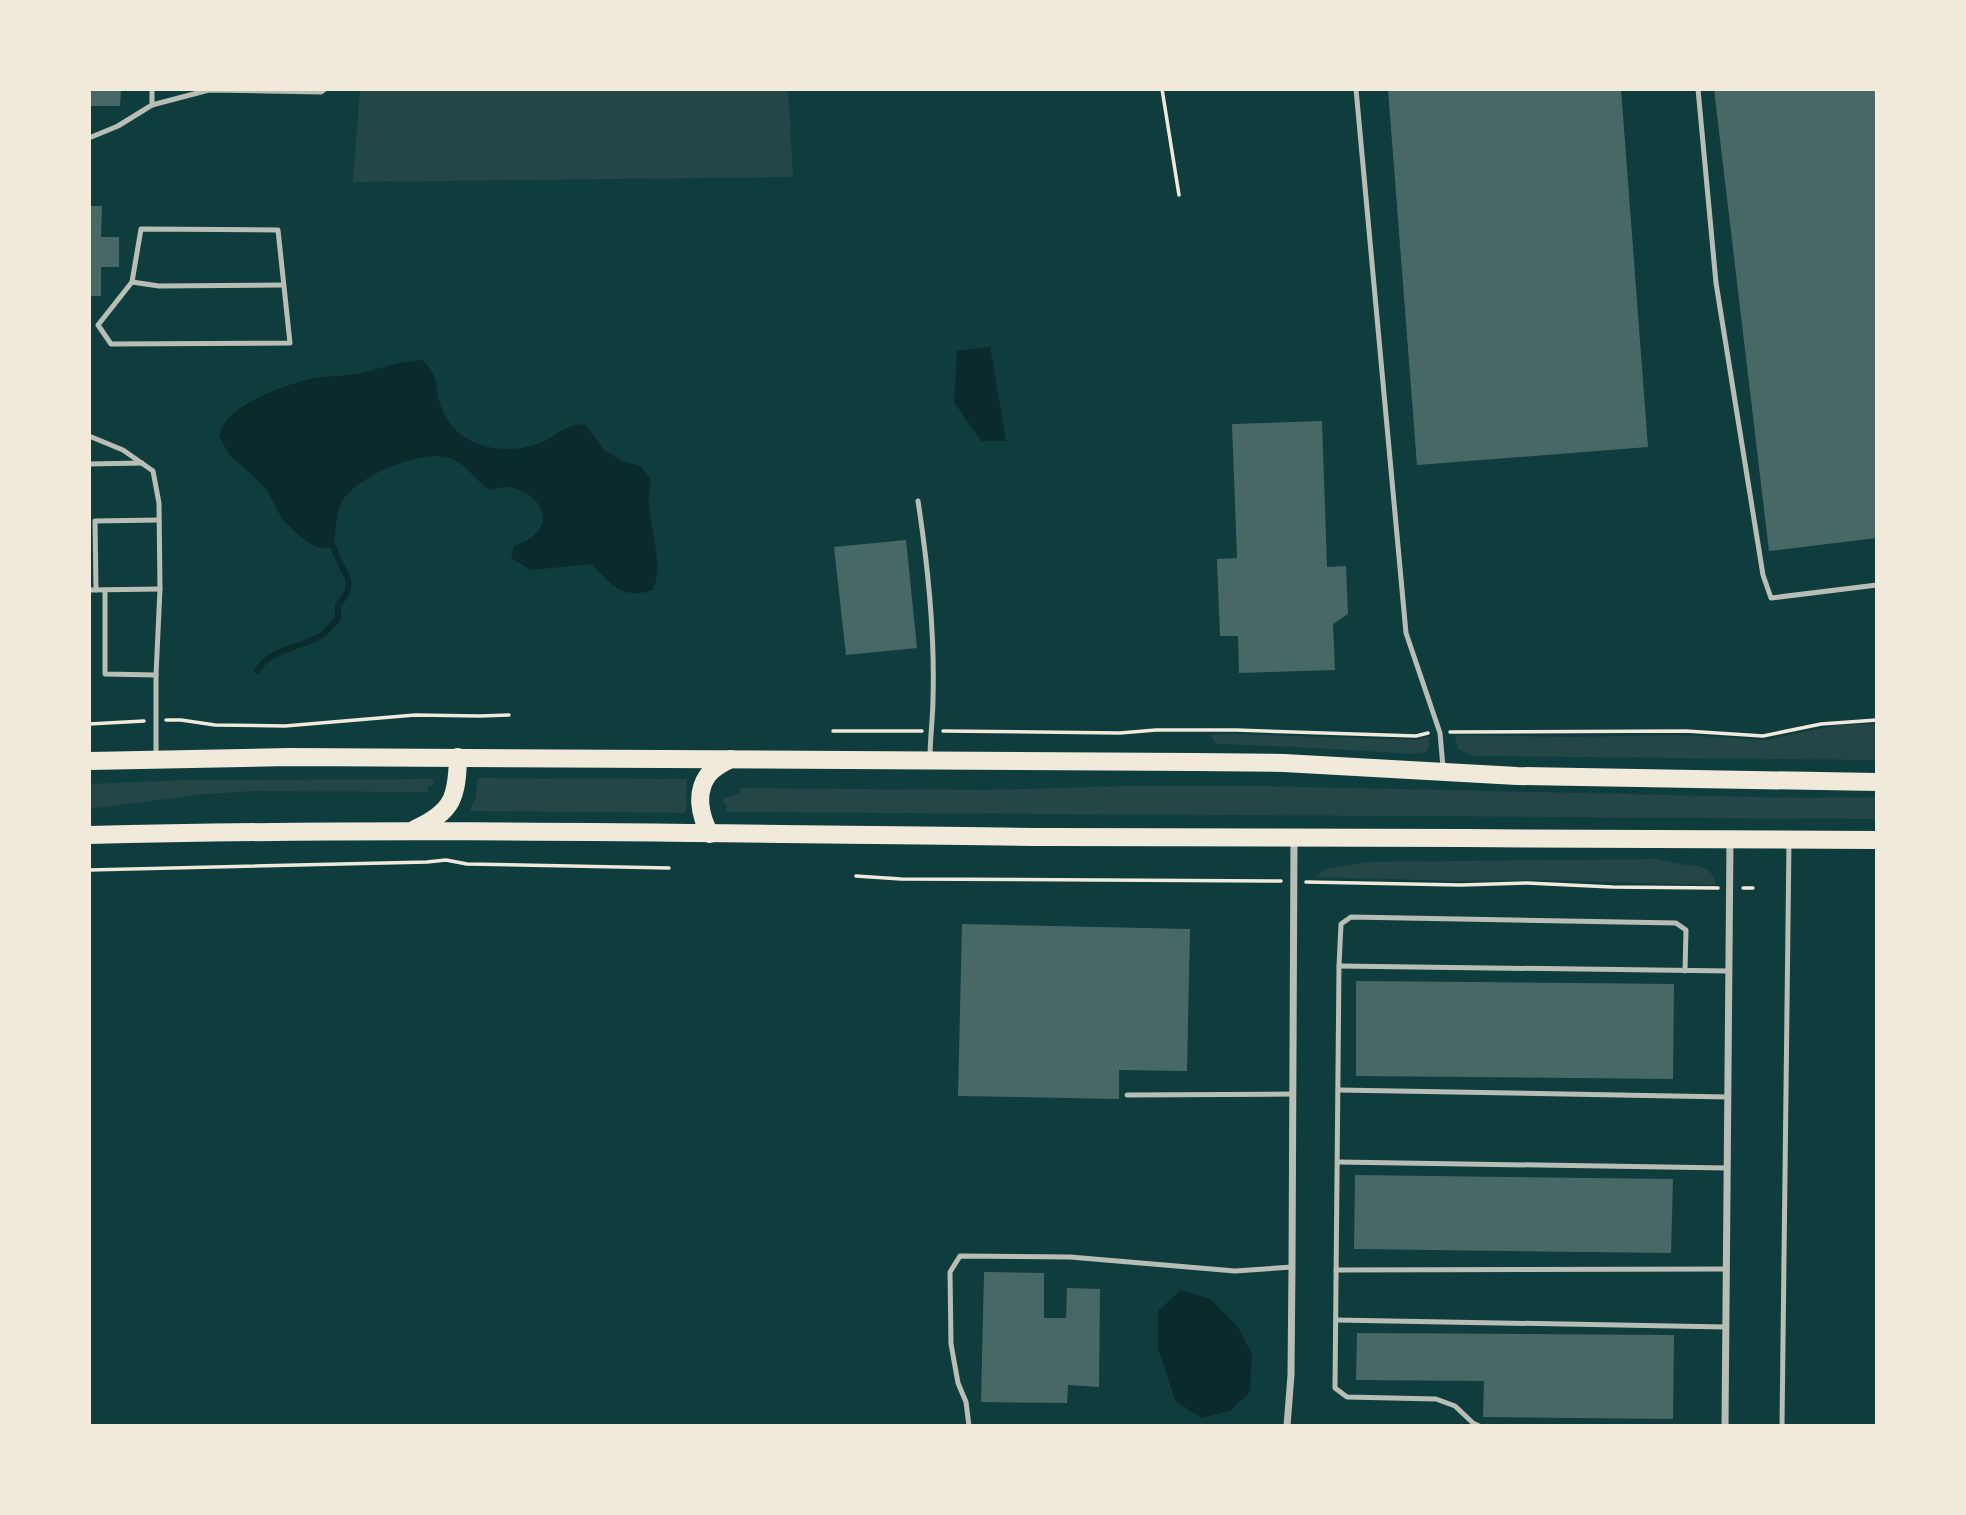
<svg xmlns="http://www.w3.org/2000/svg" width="1966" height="1515" font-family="Raleway,sans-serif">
<rect width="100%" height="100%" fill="#0f3d3e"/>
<g fill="#244646">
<path d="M360,89H788L793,177L353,182Z"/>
<path d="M1877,724L1876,760L1474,756L1459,750L1456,743L1455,735L1571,737L1679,735L1765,740L1838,725Z"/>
<path d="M1236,734L1416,740L1429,737V747L1426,752L1415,754L1297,747L1221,744L1216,743L1210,735Z"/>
<path d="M479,778L687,779L686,811L684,813L472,811L470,809L476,797L477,780Z"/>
<path d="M434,779L433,785L428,786V792L255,791L204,794L89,809V784L186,780Z"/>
<path d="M1123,786H1262L1807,798L1877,797V819L726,812L727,807L723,802L724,798L740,793V788L987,790Z"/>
<path d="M1657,859C1665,861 1672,863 1680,864C1698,867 1710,863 1716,884L1702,885L1545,880L1461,881L1314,877L1326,869L1365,862Z"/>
</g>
<g fill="#0a2a2b">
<path d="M990,347L1006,441H981L954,402L957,351Z"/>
<path d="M422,360C442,377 434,394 444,414C462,449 507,456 540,443C550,439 559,431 569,427C573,425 580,425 585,424L603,449L622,461L640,466L651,480C650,488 648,495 649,503C650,532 664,562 653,590C622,600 612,585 592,564L531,570L511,558L514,546C522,543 531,539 537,532C555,511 528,488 507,487C502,487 496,489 491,490C475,482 467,463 449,458C420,449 358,476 342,501C336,510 335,536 334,548H318L302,538L282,519L267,490L246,469L230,456L219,436C221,431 223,425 226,421C241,401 290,383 314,378C329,376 344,376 358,374C379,369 400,361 422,360Z"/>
<path d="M1181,1290L1210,1299L1238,1327L1252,1354L1250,1392L1230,1411L1201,1418L1175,1401L1158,1348V1311Z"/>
</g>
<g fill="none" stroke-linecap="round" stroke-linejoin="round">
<path stroke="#0a2a2b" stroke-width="6" d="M257,671C270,648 302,648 322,635C328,631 333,624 338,619V605C362,579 339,573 334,548"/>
</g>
<g fill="#486865">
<path d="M89,89H121L120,106H89Z"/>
<path d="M1388,89H1621L1648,447L1417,465Z"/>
<path d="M1714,89H1877V538L1769,551Z"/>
<path d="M89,206H102L101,237H119V267H101V296H89Z"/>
<path d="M1322,421L1327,567L1346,566L1348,614L1333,624L1335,670L1239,673L1238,636H1220L1217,559L1237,558L1232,424Z"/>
<path d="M906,540L917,648L846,655L834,547Z"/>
<path d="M962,924L1190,929L1187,1071L1119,1070V1099L958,1096Z"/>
<path d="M1356,981L1674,984L1673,1079L1356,1076Z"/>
<path d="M1355,1175L1673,1179L1671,1253L1354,1249Z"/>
<path d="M984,1272L1044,1273V1318H1066L1067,1288L1100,1289L1099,1387L1068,1385L1067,1403L981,1402Z"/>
<path d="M1357,1333L1674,1335L1673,1419L1483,1417L1484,1381L1356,1380Z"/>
</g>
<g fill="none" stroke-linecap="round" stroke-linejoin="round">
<g stroke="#f1e9da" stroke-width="3.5">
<path d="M1162,89L1179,195"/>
<path d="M166,720H181L215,725L285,726L415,715L480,716L509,715"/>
<path d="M89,724L144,721"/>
<path d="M833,731H922"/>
<path d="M943,731L1120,733L1156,730H1236L1416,736L1428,733"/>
<path d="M1450,732L1686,731L1763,736L1821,724L1877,720"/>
<path d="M89,870L427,862L446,860L467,864L669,868"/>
<path d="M856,876L901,879L1281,881"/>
<path d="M1306,882L1461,885L1527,883L1612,887L1718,888"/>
<path d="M1743,888H1753"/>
</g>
<g stroke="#b8beb3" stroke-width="5">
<path d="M1356,89L1406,633L1440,733L1443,767"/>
<path d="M1698,89L1716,283L1763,575L1771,598L1877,585"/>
<path d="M152,105V89"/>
<path d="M89,138L118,126L152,105L209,90L321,92L325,89"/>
<path d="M141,229L278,230L290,343L111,344L98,325L132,282Z"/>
<path d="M132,282L159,286L283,285"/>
<path d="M89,436L123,450L153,471L159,503L160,589L156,675V756"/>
<path d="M89,464L142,463"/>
<path d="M918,501C928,566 935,632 933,698C933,718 930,737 930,758"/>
<path d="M89,590L160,589"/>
<path d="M96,590L95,521L159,520"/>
<path d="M105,590V674L156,675"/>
<path d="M1339,966L1729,971"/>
<path d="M1338,1090L1728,1097"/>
<path d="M1127,1095L1293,1094"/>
<path d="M1338,1162L1727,1168"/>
<path d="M1336,1270L1727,1269"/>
<path d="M1336,1320L1726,1327"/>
<path d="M969,1426L966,1402L958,1383L951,1344L950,1272L960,1256L1070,1257L1235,1271L1292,1267"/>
<path d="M1479,1426L1473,1423L1455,1406L1436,1399L1347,1397L1335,1388L1339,966L1341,924L1351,917L1676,923L1686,930L1685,971"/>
<path d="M1782,1426L1789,841"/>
</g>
<g stroke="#b8beb3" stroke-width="7">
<path d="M1287,1426L1291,1375L1292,1267L1294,839"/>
<path d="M1725,1426L1730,839"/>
</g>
<g stroke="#f1e9da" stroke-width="18">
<path d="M89,761L290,757L1194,762L1284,763L1517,776L1877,782"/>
<path d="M415,829C453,812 457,797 458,757"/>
<path d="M710,834C700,816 695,793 708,775C714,767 723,763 731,759"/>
<path d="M89,835C410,827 730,834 1050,837C1326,839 1601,837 1877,840"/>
</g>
</g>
<rect width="1966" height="1515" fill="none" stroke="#f1e9da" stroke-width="182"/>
</svg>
